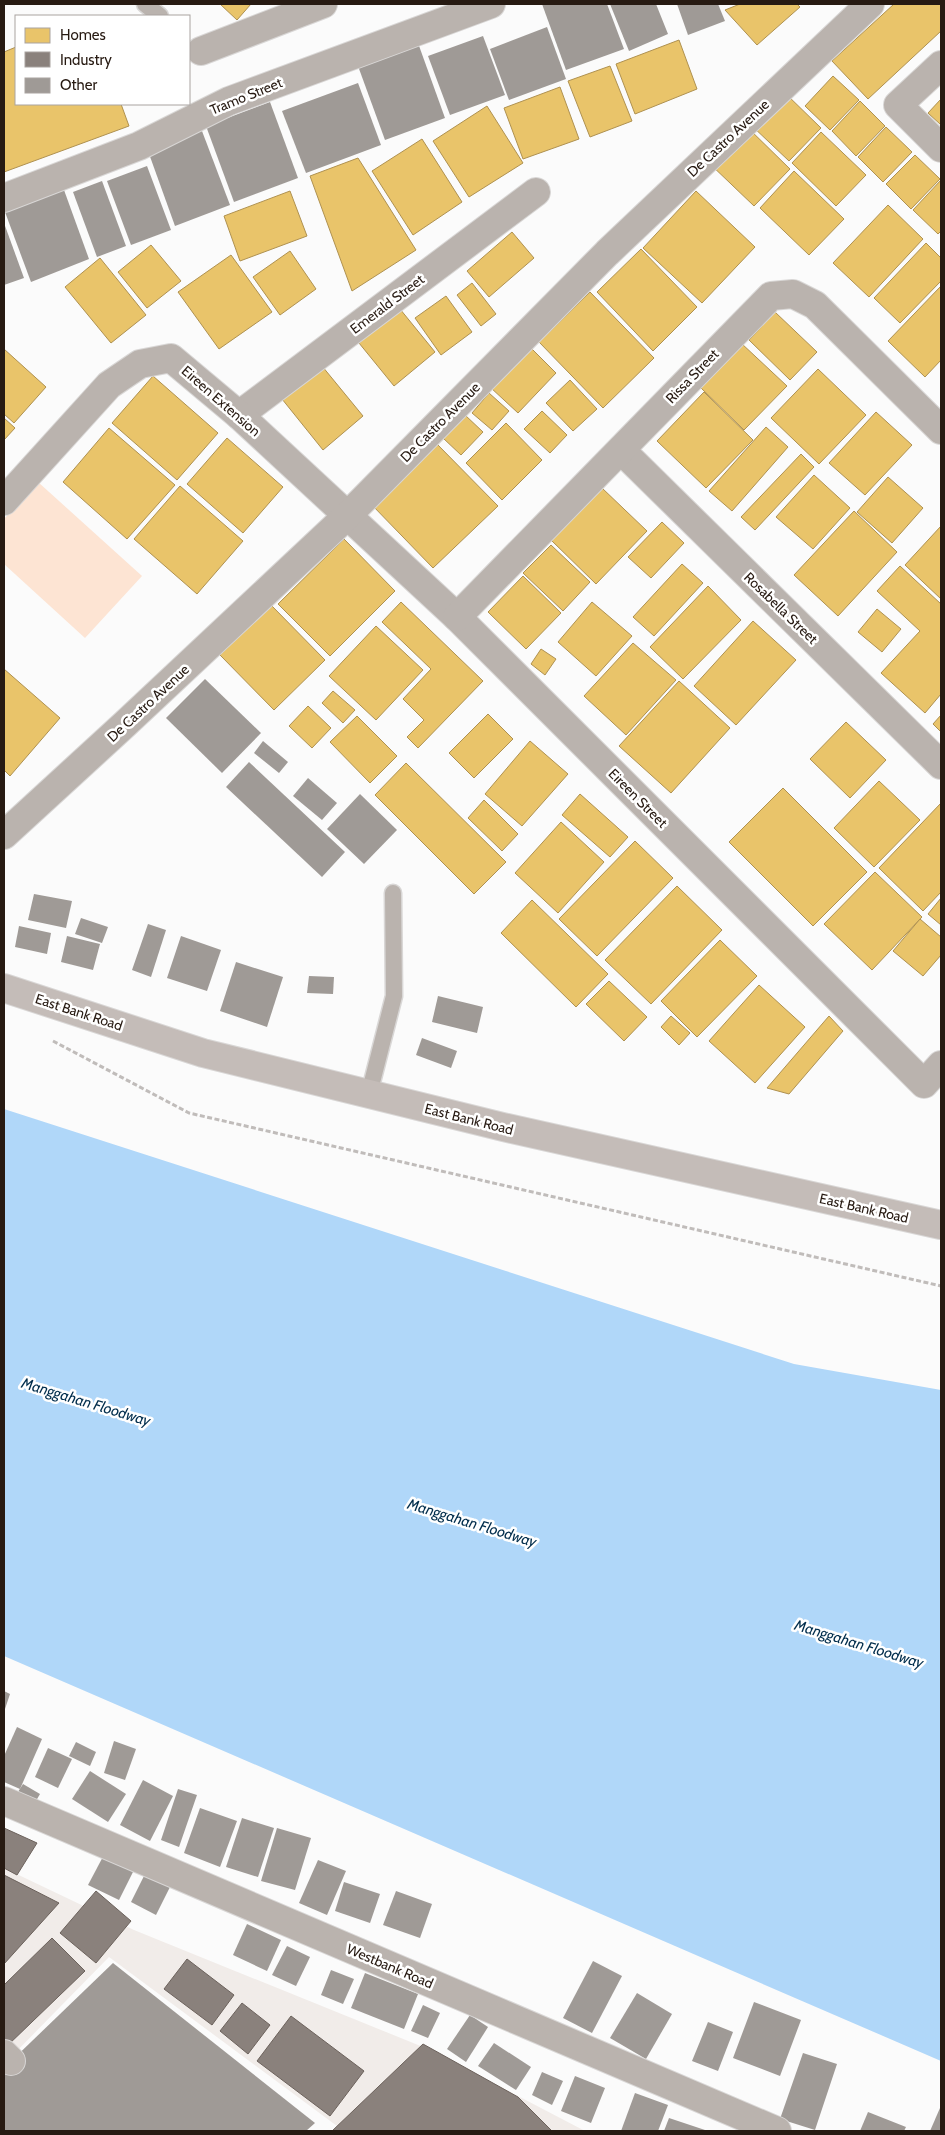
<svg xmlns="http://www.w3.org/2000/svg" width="945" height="2135" font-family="Cabin,sans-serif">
<rect width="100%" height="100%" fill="#fbfbfb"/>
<path fill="#f1ece9" d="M4,1868L134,1930L428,2049L585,2131H339L341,2129L109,1957L11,2057L4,2050Z"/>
<path fill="#fde4d3" d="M38,482L142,576L85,638L4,564V519Z"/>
<path fill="#b0d7f9" d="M4,1109L794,1364L941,1390V2061L4,1656Z"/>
<g fill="#e9c46a" stroke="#af9150">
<path d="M220,4H251L237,20Z"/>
<path d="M740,4H797L800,7L757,45L725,10Z"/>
<path d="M894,4H941V31L868,99L832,61Z"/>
<path d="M679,40L697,89L635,114L616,64Z"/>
<path d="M16,47V104H121L129,126L4,172V52Z"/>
<path d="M610,66L632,121L590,137L568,81Z"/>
<path d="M833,76L859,100L830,130L805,106Z"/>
<path d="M560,87L579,139L523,159L504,108Z"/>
<path d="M783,91L821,128L789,161L751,125Z"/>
<path d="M941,99V125L928,113Z"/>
<path d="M860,101L885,126L856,156L832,131Z"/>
<path d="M487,106L523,163L469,197L433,141Z"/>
<path d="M744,124L790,169L754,206L708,162Z"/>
<path d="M886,127L912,152L883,182L858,157Z"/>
<path d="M821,132L866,175L836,206L792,163Z"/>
<path d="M422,139L462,202L413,235L372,171Z"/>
<path d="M915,155L940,179L911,209L886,184Z"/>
<path d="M358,158L416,250L352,291L310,176Z"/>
<path d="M794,171L844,219L809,255L760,208Z"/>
<path d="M941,180V231L938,234L913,210Z"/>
<path d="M290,191L307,236L240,261L224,216Z"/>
<path d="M696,191L755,247L702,303L643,248Z"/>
<path d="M888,205L923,239L869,297L833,263Z"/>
<path d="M512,232L534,258L489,297L467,271Z"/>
<path d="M926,243L941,258V281L900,323L874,298Z"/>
<path d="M151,245L181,281L147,308L118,272Z"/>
<path d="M641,249L697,307L653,351L597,292Z"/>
<path d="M290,251L316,289L280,315L253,277Z"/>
<path d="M231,255L272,312L219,349L178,292Z"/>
<path d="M100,258L146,315L111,343L65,287Z"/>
<path d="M472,283L496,314L481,326L457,295Z"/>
<path d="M941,286V360L925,377L888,341Z"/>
<path d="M590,292L654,358L603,408L539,342Z"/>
<path d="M446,296L472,332L441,355L415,318Z"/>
<path d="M400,309L435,352L394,386L359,343Z"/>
<path d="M775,312L817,352L790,380L749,340Z"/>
<path d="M741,343L787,386L744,430L700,387Z"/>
<path d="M529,346L556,373L518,413L490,387Z"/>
<path d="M4,349L46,387L14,423L4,414Z"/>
<path d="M322,366L363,416L323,450L282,399Z"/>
<path d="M818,369L866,415L819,464L771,418Z"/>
<path d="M153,376L218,433L177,480L112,423Z"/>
<path d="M570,380L597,409L573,431L546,403Z"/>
<path d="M704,392L753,440L706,488L657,441Z"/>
<path d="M489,393L509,411L492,430L472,413Z"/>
<path d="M542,411L567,435L550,453L524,429Z"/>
<path d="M876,412L912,445L865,495L829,463Z"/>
<path d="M465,415L483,432L461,455L443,438Z"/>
<path d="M4,418L15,428L4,440Z"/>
<path d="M506,423L542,460L502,500L466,463Z"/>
<path d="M766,427L788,447L732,511L709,491Z"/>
<path d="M109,428L175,485L127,539L63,482Z"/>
<path d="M227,438L283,487L243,533L187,484Z"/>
<path d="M435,442L498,506L433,568L371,504Z"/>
<path d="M801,454L814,467L755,530L741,517Z"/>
<path d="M814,475L850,508L813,549L776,517Z"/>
<path d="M888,477L923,508L892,543L857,512Z"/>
<path d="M180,486L243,541L197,594L134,539Z"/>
<path d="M602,488L647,531L596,584L551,540Z"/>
<path d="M854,511L897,552L838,616L794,575Z"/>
<path d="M662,522L684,543L651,578L628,557Z"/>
<path d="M941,526V599L905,565Z"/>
<path d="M344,539L395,591L330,656L278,604Z"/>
<path d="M551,545L590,582L563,611L523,573Z"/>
<path d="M682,564L703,583L654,636L633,617Z"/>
<path d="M900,566L941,604V694L925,713L881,673L920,631L877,591Z"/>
<path d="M523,576L561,613L526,649L488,612Z"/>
<path d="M708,586L741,620L683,679L650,647Z"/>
<path d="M401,602L483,681L418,748L407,737L424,720L403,699L431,669L382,622Z"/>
<path d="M592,602L632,636L596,676L558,642Z"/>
<path d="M271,605L325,660L274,710L220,655Z"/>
<path d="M877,609L901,629L882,652L858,632Z"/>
<path d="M753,621L796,660L736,725L694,686Z"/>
<path d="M376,626L423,670L376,720L329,676Z"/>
<path d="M633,643L676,680L626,735L584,696Z"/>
<path d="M541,649L556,659L545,675L531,664Z"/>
<path d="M4,669L60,718L10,776L4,770Z"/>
<path d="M679,681L730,728L671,793L619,746Z"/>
<path d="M333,691L355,710L343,723L322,703Z"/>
<path d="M308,706L331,728L312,748L289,726Z"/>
<path d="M488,714L513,739L474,778L449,753Z"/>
<path d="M941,715V732L933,724Z"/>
<path d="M357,716L397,756L370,783L330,742Z"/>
<path d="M846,722L886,760L850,798L810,759Z"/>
<path d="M530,741L568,774L522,826L485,794Z"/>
<path d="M406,763L506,862L474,894L375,795Z"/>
<path d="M879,781L920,820L874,867L834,828Z"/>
<path d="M783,788L867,872L813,926L729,842Z"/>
<path d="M580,794L628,837L610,857L562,815Z"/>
<path d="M484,800L518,834L502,851L468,818Z"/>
<path d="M941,803V892L923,911L879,868Z"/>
<path d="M561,822L604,862L558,913L515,873Z"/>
<path d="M635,841L673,878L597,956L559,919Z"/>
<path d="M875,872L922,917L872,970L824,924Z"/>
<path d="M677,886L722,930L651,1004L605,960Z"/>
<path d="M941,898V925L928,914Z"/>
<path d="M532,900L608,974L576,1007L501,933Z"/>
<path d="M920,919L941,937V955L923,976L893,951Z"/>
<path d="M720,940L757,976L697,1037L661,1001Z"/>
<path d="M609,981L647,1017L624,1041L586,1004Z"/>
<path d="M759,985L805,1027L755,1083L709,1041Z"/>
<path d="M671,1016L690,1033L679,1045L661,1027Z"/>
<path d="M829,1016L843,1031L789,1094L767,1088Z"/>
</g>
<g fill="#8a817c" stroke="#6c625c">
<path d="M4,1828L37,1843L17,1875L4,1868Z"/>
<path d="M4,1875L59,1903L4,1964Z"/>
<path d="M96,1891L131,1921L96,1963L60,1933Z"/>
<path d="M52,1938L85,1971L6,2047L4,2045V1985Z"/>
<path d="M187,1959L234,1995L212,2025L164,1989Z"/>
<path d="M242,2003L270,2025L248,2054L220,2031Z"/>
<path d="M291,2016L364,2071L330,2116L257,2061Z"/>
<path d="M423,2044L518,2097L552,2131H332Z"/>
</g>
<g fill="#9f9a96">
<path d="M542,4H607L624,49L566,70Z"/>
<path d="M610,4H656L668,34L629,51Z"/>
<path d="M677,4H718L725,21L688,35Z"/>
<path d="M547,27L566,79L509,100L490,49Z"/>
<path d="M483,36L505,95L450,115L428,56Z"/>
<path d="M418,43L445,118L385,140L358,66Z"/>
<path d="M358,83L381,145L306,173L282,111Z"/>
<path d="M270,102L298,178L234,202L206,126Z"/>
<path d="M202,131L230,205L175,226L148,151Z"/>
<path d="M147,166L171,230L131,245L107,181Z"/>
<path d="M102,181L126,246L97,257L73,192Z"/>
<path d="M64,190L89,259L31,282L5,212Z"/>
<path d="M4,223L24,278L4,285Z"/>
<path d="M205,679L261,733L222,773L166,718Z"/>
<path d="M263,741L288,762L279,773L254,753Z"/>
<path d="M249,762L345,852L322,877L226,787Z"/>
<path d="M308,778L337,803L322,820L293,796Z"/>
<path d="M360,794L397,830L364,864L327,829Z"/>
<path d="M34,894L72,901L66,928L28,920Z"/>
<path d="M81,918L108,927L102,943L75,934Z"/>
<path d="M148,924L166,930L151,977L132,970Z"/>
<path d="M19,926L51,933L47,954L15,947Z"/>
<path d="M67,936L100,944L93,970L61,962Z"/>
<path d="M181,936L221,950L207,991L167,978Z"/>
<path d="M236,962L283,977L267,1027L220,1011Z"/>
<path d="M309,976L334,977L333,994L307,993Z"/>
<path d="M438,996L483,1007L477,1033L432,1022Z"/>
<path d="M422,1038L457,1051L451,1068L416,1055Z"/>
<path d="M4,1691L10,1694L4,1712Z"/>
<path d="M17,1727L42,1739L20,1789L4,1782V1756Z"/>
<path d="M114,1741L136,1749L125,1780L104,1773Z"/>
<path d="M76,1742L96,1752L90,1766L69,1756Z"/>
<path d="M48,1748L72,1759L58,1788L35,1777Z"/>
<path d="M90,1771L126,1794L108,1822L72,1799Z"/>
<path d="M143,1780L173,1796L150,1841L120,1825Z"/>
<path d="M23,1784L40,1794L33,1806L16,1795Z"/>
<path d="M178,1789L197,1795L179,1847L161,1840Z"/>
<path d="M200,1808L237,1821L220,1867L184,1853Z"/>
<path d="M242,1818L274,1828L258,1877L226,1867Z"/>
<path d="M277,1828L311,1838L295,1890L261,1881Z"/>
<path d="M106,1851L136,1866L119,1900L88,1885Z"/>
<path d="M318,1860L346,1871L327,1915L299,1903Z"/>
<path d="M147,1870L172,1883L156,1915L131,1902Z"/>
<path d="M344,1882L380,1894L370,1923L335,1911Z"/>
<path d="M396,1891L432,1904L420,1938L383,1925Z"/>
<path d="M247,1924L281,1940L267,1971L233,1955Z"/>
<path d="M287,1946L310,1957L296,1986L272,1975Z"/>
<path d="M593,1961L622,1976L592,2033L563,2018Z"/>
<path d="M113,1963L315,2123L306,2131H4V2068Z"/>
<path d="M331,1970L354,1979L343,2004L321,1995Z"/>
<path d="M365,1973L418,1994L404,2029L351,2008Z"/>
<path d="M637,1993L672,2014L646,2059L610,2038Z"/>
<path d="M754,2002L801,2020L780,2076L733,2058Z"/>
<path d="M423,2005L440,2013L428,2038L411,2031Z"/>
<path d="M470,2015L488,2027L466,2062L447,2049Z"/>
<path d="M708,2022L733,2032L718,2071L692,2061Z"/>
<path d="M494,2043L531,2067L516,2090L478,2066Z"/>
<path d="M803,2053L837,2064L815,2130L780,2119Z"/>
<path d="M542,2072L563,2081L552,2105L532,2095Z"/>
<path d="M575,2076L605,2088L591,2123L561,2111Z"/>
<path d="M635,2093L668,2105L658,2131H621Z"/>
<path d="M940,2108L941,2131H930Z"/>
<path d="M868,2112L906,2127L904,2131H860Z"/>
<path d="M669,2118L708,2131H664Z"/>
</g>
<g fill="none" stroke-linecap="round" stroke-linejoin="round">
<defs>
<g id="service">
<path d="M145,4L160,16"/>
<path d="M369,1094L394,996L393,893"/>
</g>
<g id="minor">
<path d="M201,51L323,4"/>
<path d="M941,65L898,105L941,148"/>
<path d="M4,198L139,146L229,101L491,4"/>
<path d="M239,415L536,192"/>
<path d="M621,450L941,765"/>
<path d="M4,501L109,385L140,364L171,358L239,415L457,617L924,1084L941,1065"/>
<path d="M457,617L771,296L793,294L815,305L941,430"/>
<path d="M4,2054L11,2061"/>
</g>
<g id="tertiary">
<path d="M4,835L125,724L348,515L607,253L870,4"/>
<path d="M4,1801L777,2131"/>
</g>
<path id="secondary" d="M4,988L203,1053L503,1127L941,1225"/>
</defs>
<use href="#service" stroke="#d9d7d6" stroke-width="19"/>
<use href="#minor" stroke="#d9d7d6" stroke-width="30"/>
<use href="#tertiary" stroke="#d9d7d6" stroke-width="30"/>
<use href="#secondary" stroke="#d9d7d6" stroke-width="30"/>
<path stroke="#c0bcba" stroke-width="3" stroke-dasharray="5 2.5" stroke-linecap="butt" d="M53,1041L189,1113L941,1286"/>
<use href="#service" stroke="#bab3ae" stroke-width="16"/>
<use href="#minor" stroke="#bab3ae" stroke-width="28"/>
<use href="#tertiary" stroke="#bab3ae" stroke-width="28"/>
<use href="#secondary" stroke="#c4bcb8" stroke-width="28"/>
</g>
<g text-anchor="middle" stroke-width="5" stroke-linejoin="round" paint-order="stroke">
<g font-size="14" fill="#271a12" stroke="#fff">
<text transform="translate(246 96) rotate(-22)" y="5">Tramo Street</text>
<text transform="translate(728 138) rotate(-43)" y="5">De Castro Avenue</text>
<text transform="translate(387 304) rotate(-37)" y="5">Emerald Street</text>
<text transform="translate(692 376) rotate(-46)" y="5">Rissa Street</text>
<text transform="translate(221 401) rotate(41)" y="5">Eireen Extension</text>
<text transform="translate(440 422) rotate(-45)" y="5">De Castro Avenue</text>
<text transform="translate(781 608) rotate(44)" y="5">Rosabella Street</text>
<text transform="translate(148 703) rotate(-43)" y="5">De Castro Avenue</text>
<text transform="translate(638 798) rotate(45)" y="5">Eireen Street</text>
<text transform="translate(79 1012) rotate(18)" y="5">East Bank Road</text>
<text transform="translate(469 1119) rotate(14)" y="5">East Bank Road</text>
<text transform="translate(864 1208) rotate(13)" y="5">East Bank Road</text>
<text transform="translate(390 1966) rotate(23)" y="5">Westbank Road</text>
</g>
<g font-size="15" font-style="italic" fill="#012d4c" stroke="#fff">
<text transform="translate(86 1402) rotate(17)" y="5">Manggahan Floodway</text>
<text transform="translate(472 1523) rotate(17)" y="5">Manggahan Floodway</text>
<text transform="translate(859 1644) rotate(17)" y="5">Manggahan Floodway</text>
</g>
</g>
<rect width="945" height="2135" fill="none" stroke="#271a12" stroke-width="10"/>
<rect x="15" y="15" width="175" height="90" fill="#ffffff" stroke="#a9a3a0"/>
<rect x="25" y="28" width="25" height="15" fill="#e9c46a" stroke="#a9a3a0"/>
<text x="60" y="40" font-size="15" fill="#271a12">Homes</text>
<rect x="25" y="52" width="25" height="15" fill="#8a817c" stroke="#a9a3a0"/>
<text x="60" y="65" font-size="15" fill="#271a12">Industry</text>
<rect x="25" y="78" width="25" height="15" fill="#9f9a96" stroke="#a9a3a0"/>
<text x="60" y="90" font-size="15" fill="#271a12">Other</text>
</svg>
